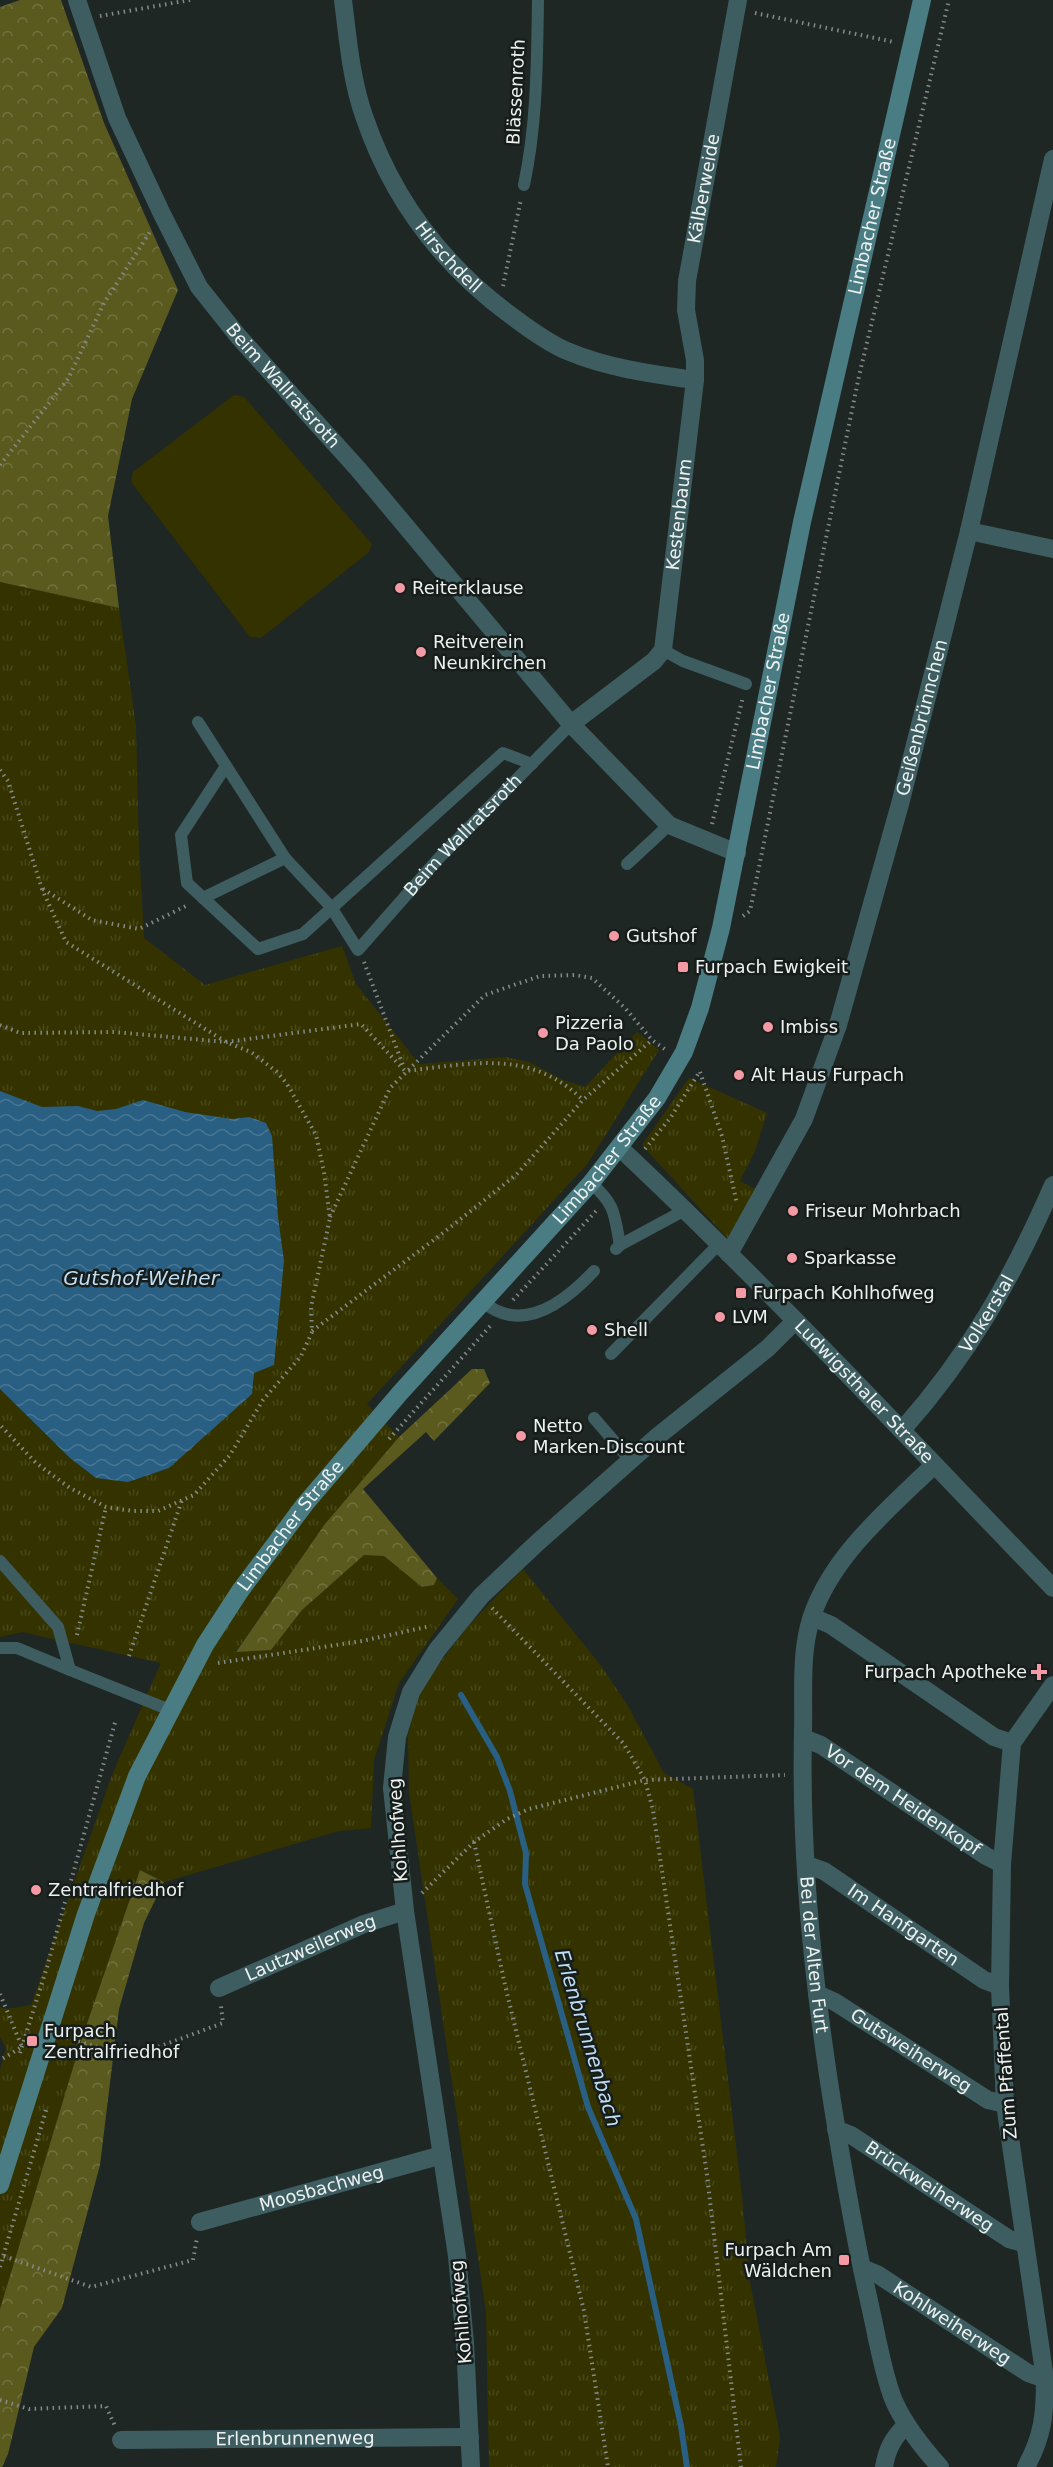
<svg xmlns="http://www.w3.org/2000/svg" width="1053" height="2467" font-family="'DejaVu Sans',sans-serif">
<defs>
<pattern id="grass-tufts" width="24" height="20" patternUnits="userSpaceOnUse" patternTransform="scale(1.5)"><rect width="24" height="20" fill="#343300"/><path d="M3 7l-1-3M5 7V3M7 7l1-3M15 17l-1-3M17 17v-4M19 17l1-3" fill="none" stroke="#484719"/></pattern>
<pattern id="forest-crowns" width="20" height="18" patternUnits="userSpaceOnUse" patternTransform="scale(1.5)"><rect width="20" height="18" fill="#5a5a1f"/><path d="M2 6a3 3 0 1 1 6 0M12 15a3 3 0 1 1 6 0" fill="none" stroke="#727240"/></pattern>
<pattern id="water-waves" width="16" height="10" patternUnits="userSpaceOnUse" patternTransform="scale(1.5)"><rect width="16" height="10" fill="#285f82"/><path d="M0 5q4-4 8 0t8 0" fill="none" stroke="#487694"/></pattern>
</defs>
<rect width="100%" height="100%" fill="#1f2724"/>
<g fill="url(#grass-tufts)">
<path d="M0,582L119,608L136,726L139,847L144,938L205,985L342,946L356,984L419,1064L506,1057L529,1062L563,1080L585,1087L637,1032L659,1050L588,1163L367,1404L399,1437L325,1524L236,1651L271,1650L302,1610L364,1554L384,1556L422,1587L434,1585L437,1578L458,1599L399,1683L374,1760L371,1828L339,1831L164,1882L140,1870L82,2038L0,2309V2070L6,2048L0,2037V2007L7,2009L31,2005L112,1775L161,1663L22,1632L0,1637Z"/>
<path d="M689,1078L767,1113L755,1151L740,1181L757,1190L730,1241L642,1145Z"/>
<path d="M523,1569L602,1667L628,1706L664,1773L693,1789L742,2196L750,2282L780,2437L776,2467H489L486,2312L409,1792L408,1735L419,1691L467,1627Z"/>
</g>
<g fill="url(#forest-crowns)">
<path d="M20,0H61L104,123L178,290L132,399L108,516L119,608L0,582V7Z"/>
<path d="M472,1369H484L490,1383L434,1441L426,1432L363,1489L437,1578L434,1585L422,1587L384,1556L364,1555L302,1610L271,1650L236,1652L325,1524L399,1437Z"/>
<path d="M140,1870L164,1882L144,1923L119,2009L100,2165L62,2308L34,2347L8,2454L2,2467H0V2309L82,2038Z"/>
</g>
<path fill="#343300" d="M234,395L244,397L372,544L369,552L261,638L250,637L131,482L133,472Z"/>
<path fill="url(#water-waves)" d="M0,1091L42,1107L78,1106L97,1111L116,1109L143,1100L185,1112L232,1119L249,1117L266,1123L272,1136L278,1217L284,1261L274,1365L254,1373L252,1394L169,1468L128,1482L96,1478L70,1458L0,1389Z"/>
<g fill="none" stroke-linecap="round" stroke-linejoin="round">
<path stroke="#285f82" stroke-width="6" d="M461,1695L497,1757L510,1791L526,1853L525,1884L588,2107L636,2219L681,2426L687,2467"/>
<g stroke="#858b89" stroke-width="4" stroke-dasharray="1.5 4.5" stroke-linecap="butt">
<path d="M755,13L894,42"/>
<path d="M100,16L190,0"/>
<path d="M503,286L521,199"/>
<path d="M0,465L68,379L104,303L150,232"/>
<path d="M0,770L8,781L42,889L66,942L226,1042L251,1052L277,1072L287,1084L316,1135L324,1172L330,1218L311,1307L312,1332L301,1356L263,1400L230,1455L194,1495L158,1511H133L106,1507L70,1488L36,1463L0,1425"/>
<path d="M712,824L743,697"/>
<path d="M43,889L92,920L139,929L188,905"/>
<path d="M743,916L750,911L859,376L949,0"/>
<path d="M364,962L404,1068"/>
<path d="M0,1025L20,1033L114,1032L226,1042L361,1024L405,1071C472,1064 529,1048 583,1100"/>
<path d="M700,1072L722,1136L737,1204"/>
<path d="M645,1149L671,1117L700,1071"/>
<path d="M330,1217L390,1088L485,995L540,976L575,975L592,978L625,1008L652,1040L666,1050"/>
<path d="M513,1300L596,1211"/>
<path d="M312,1331L443,1233L516,1175L583,1100L652,1040"/>
<path d="M389,1439L492,1324"/>
<path d="M492,1608L624,1744L645,1780L653,1810L707,2175L741,2467"/>
<path d="M77,1635L106,1507"/>
<path d="M129,1656L182,1500"/>
<path d="M218,1663L362,1641L431,1626"/>
<path d="M474,1842L505,1985L584,2311L608,2467"/>
<path d="M422,1893L474,1842L507,1819L529,1809L645,1780L785,1775"/>
<path d="M0,1994L22,2047L0,2060"/>
<path d="M67,2038L131,2057L223,2023L221,2006"/>
<path d="M20,2053L47,1967L116,1719"/>
<path d="M4,2256L91,2287L193,2260L197,2238"/>
<path d="M0,2267L47,2107"/>
<path d="M0,2400L29,2409L106,2406L115,2426"/>
</g>
<g stroke="#3e5d61" stroke-width="12">
<path d="M524,185C537,124 537,63 538,0"/>
<path d="M663,650L683,661L746,684"/>
<path id="s1" d="M198,722L285,858L331,907L358,950L438,859L571,724"/>
<path d="M226,766L181,835L187,883L258,949L303,934L503,753L532,764"/>
<path d="M627,864L669,825"/>
<path d="M203,898L285,858"/>
<path d="M591,1183C616,1205 614,1214 620,1245"/>
<path d="M616,1249L620,1245L685,1210"/>
<path d="M483,1302C523,1335 566,1301 594,1271"/>
<path d="M611,1354L719,1244"/>
<path d="M594,1418L631,1461"/>
<path d="M0,1561L58,1627L70,1670L170,1710"/>
<path d="M0,1648H17L70,1670"/>
</g>
<g stroke="#3e5d61" stroke-width="18">
<path id="s2" d="M77,0L117,118L162,214L199,287L238,336L358,469L571,724L669,825L737,853"/>
<path id="s3" d="M343,0C348,39 351,79 364,116C392,199 443,266 513,317C529,329 548,343 567,351C607,368 652,374 695,380"/>
<path d="M969,531L1053,549"/>
<path id="s4" d="M571,724L654,661L663,650L695,380V360L686,310L687,281L738,0"/>
<path id="s5" d="M729,1254L804,1119L838,1025L900,804L969,531L1053,159"/>
<path id="s6" d="M902,1430C969,1355 1013,1277 1053,1185"/>
<path id="s7" d="M934,1465C889,1509 831,1556 811,1619C800,1654 804,1695 803,1731C799,1903 825,2076 857,2244C863,2276 871,2308 877,2339C882,2360 886,2382 894,2401C905,2426 922,2447 940,2467"/>
<path d="M812,1617L831,1625L994,1737L1012,1743"/>
<path id="s8" d="M803,1738L821,1745L986,1856L1002,1864"/>
<path id="s9" d="M807,1865L824,1871L984,1980L1000,1986"/>
<path id="s10" d="M219,1988L364,1924L405,1911"/>
<path id="s11" d="M817,1994L835,2002L988,2100L1005,2104"/>
<path id="s12" d="M836,2129L851,2135L1009,2239L1023,2243"/>
<path id="s13" d="M200,2222L442,2155"/>
<path id="s14" d="M862,2268L877,2274L1028,2373L1045,2379"/>
<path id="s15" d="M121,2440L470,2437"/>
<path d="M471,2467L465,2343L457,2256L405,1911L392,1788L397,1737L411,1692L437,1650L481,1596L537,1543L658,1436L768,1348L795,1321"/>
<path d="M884,2467C887,2449 893,2438 906,2425"/>
<path d="M1026,2467C1043,2436 1045,2414 1045,2379L1005,2104L1000,1986L1002,1864L1012,1743L1053,1685"/>
</g>
<path stroke="#3e5d61" stroke-width="18" id="s16" d="M620,1148C770,1289 910,1440 1053,1588"/>
<path stroke="#4a7c83" stroke-width="18" id="s17" d="M0,2185L86,1914L137,1776L205,1645L240,1591L305,1504L400,1393L591,1183L657,1098L684,1052L700,1008L721,928L802,522L922,0"/>
</g>
<g fill="#f49aa4" stroke="#161d1b" stroke-width="2">
<circle cx="400" cy="588" r="6"/>
<circle cx="421" cy="652" r="6"/>
<circle cx="614" cy="936" r="6"/>
<rect x="677" y="961" width="12" height="12" rx="3"/>
<circle cx="768" cy="1027" r="6"/>
<circle cx="543" cy="1033" r="6"/>
<circle cx="739" cy="1075" r="6"/>
<circle cx="793" cy="1211" r="6"/>
<circle cx="792" cy="1258" r="6"/>
<rect x="735" y="1287" width="12" height="12" rx="3"/>
<circle cx="720" cy="1317" r="6"/>
<circle cx="592" cy="1330" r="6"/>
<circle cx="521" cy="1436" r="6"/>
<path d="M1036 1663h6v6h6v6h-6v6h-6v-6h-6v-6h6z"/>
<circle cx="36" cy="1890" r="6"/>
<rect x="26" y="2035" width="12" height="12" rx="3"/>
<rect x="838" y="2254" width="12" height="12" rx="3"/>
</g>
<g text-anchor="middle" stroke-width="5" stroke-linejoin="round" paint-order="stroke">
<g font-size="18" fill="#edf2f1" stroke="#161d1b">
<text transform="translate(516 92) rotate(-87)" y="6">Blässenroth</text>
<text dy="6" stroke="none"><textPath href="#s4" startOffset="584">Kälberweide</textPath></text>
<text dy="6" stroke="none"><textPath href="#s17" startOffset="2200">Limbacher Straße</textPath></text>
<text dy="6" stroke="none"><textPath href="#s3" startOffset="284">Hirschdell</textPath></text>
<text dy="6" stroke="none"><textPath href="#s2" startOffset="442">Beim Wallratsroth</textPath></text>
<text dy="6" stroke="none"><textPath href="#s4" startOffset="255">Kestenbaum</textPath></text>
<text dy="6" stroke="none"><textPath href="#s17" startOffset="1714">Limbacher Straße</textPath></text>
<text dy="6" stroke="none"><textPath href="#s5" startOffset="573">Geißenbrünnchen</textPath></text>
<text dy="6" stroke="none"><textPath href="#s1" startOffset="435">Beim Wallratsroth</textPath></text>
<text dy="6" stroke="none"><textPath href="#s17" startOffset="1210">Limbacher Straße</textPath></text>
<text dy="6" stroke="none"><textPath href="#s6" startOffset="144">Volkerstal</textPath></text>
<text dy="6" stroke="none"><textPath href="#s16" startOffset="345">Ludwigsthaler Straße</textPath></text>
<text dy="6" stroke="none"><textPath href="#s17" startOffset="726">Limbacher Straße</textPath></text>
<text dy="6" stroke="none"><textPath href="#s8" startOffset="118">Vor dem Heidenkopf</textPath></text>
<text transform="translate(398 1830) rotate(-94)" y="6">Kohlhofweg</text>
<text dy="6" stroke="none"><textPath href="#s9" startOffset="114">Im Hanfgarten</textPath></text>
<text dy="6" stroke="none"><textPath href="#s10" startOffset="100">Lautzweilerweg</textPath></text>
<text dy="6" stroke="none"><textPath href="#s7" startOffset="536">Bei der Alten Furt</textPath></text>
<text dy="6" stroke="none"><textPath href="#s11" startOffset="110">Gutsweiherweg</textPath></text>
<text transform="translate(1006 2073) rotate(-94)" y="6">Zum Pfaffental</text>
<text dy="6" stroke="none"><textPath href="#s12" startOffset="110">Brückweiherweg</textPath></text>
<text dy="6" stroke="none"><textPath href="#s13" startOffset="126">Moosbachweg</textPath></text>
<text transform="translate(461 2312) rotate(-95)" y="6">Kohlhofweg</text>
<text dy="6" stroke="none"><textPath href="#s14" startOffset="106">Kohlweiherweg</textPath></text>
<text dy="6" stroke="none"><textPath href="#s15" startOffset="174">Erlenbrunnenweg</textPath></text>
</g>
<g font-size="18" fill="#edf2f1" stroke="#161d1b" text-anchor="start">
<text x="412" y="594">Reiterklause</text>
<text x="433" y="648">Reitverein<tspan x="433" dy="21">Neunkirchen</tspan></text>
<text x="626" y="942">Gutshof</text>
<text x="695" y="973">Furpach Ewigkeit</text>
<text x="555" y="1029">Pizzeria<tspan x="555" dy="21">Da Paolo</tspan></text>
<text x="780" y="1033">Imbiss</text>
<text x="751" y="1081">Alt Haus Furpach</text>
<text x="805" y="1217">Friseur Mohrbach</text>
<text x="804" y="1264">Sparkasse</text>
<text x="753" y="1299">Furpach Kohlhofweg</text>
<text x="732" y="1323">LVM</text>
<text x="604" y="1336">Shell</text>
<text x="533" y="1432">Netto<tspan x="533" dy="21">Marken-Discount</tspan></text>
<text x="1027" y="1678" text-anchor="end">Furpach Apotheke</text>
<text x="48" y="1896">Zentralfriedhof</text>
<text x="44" y="2037">Furpach<tspan x="44" dy="21">Zentralfriedhof</tspan></text>
<text x="832" y="2256" text-anchor="end">Furpach Am<tspan x="832" dy="21">Wäldchen</tspan></text>
</g>
<g font-size="20" font-style="italic" fill="#bfddf3" stroke="#161d1b">
<text x="141" y="1285">Gutshof-Weiher</text>
<text transform="translate(588 2038) rotate(73)" y="7">Erlenbrunnenbach</text>
</g>
</g>
</svg>
